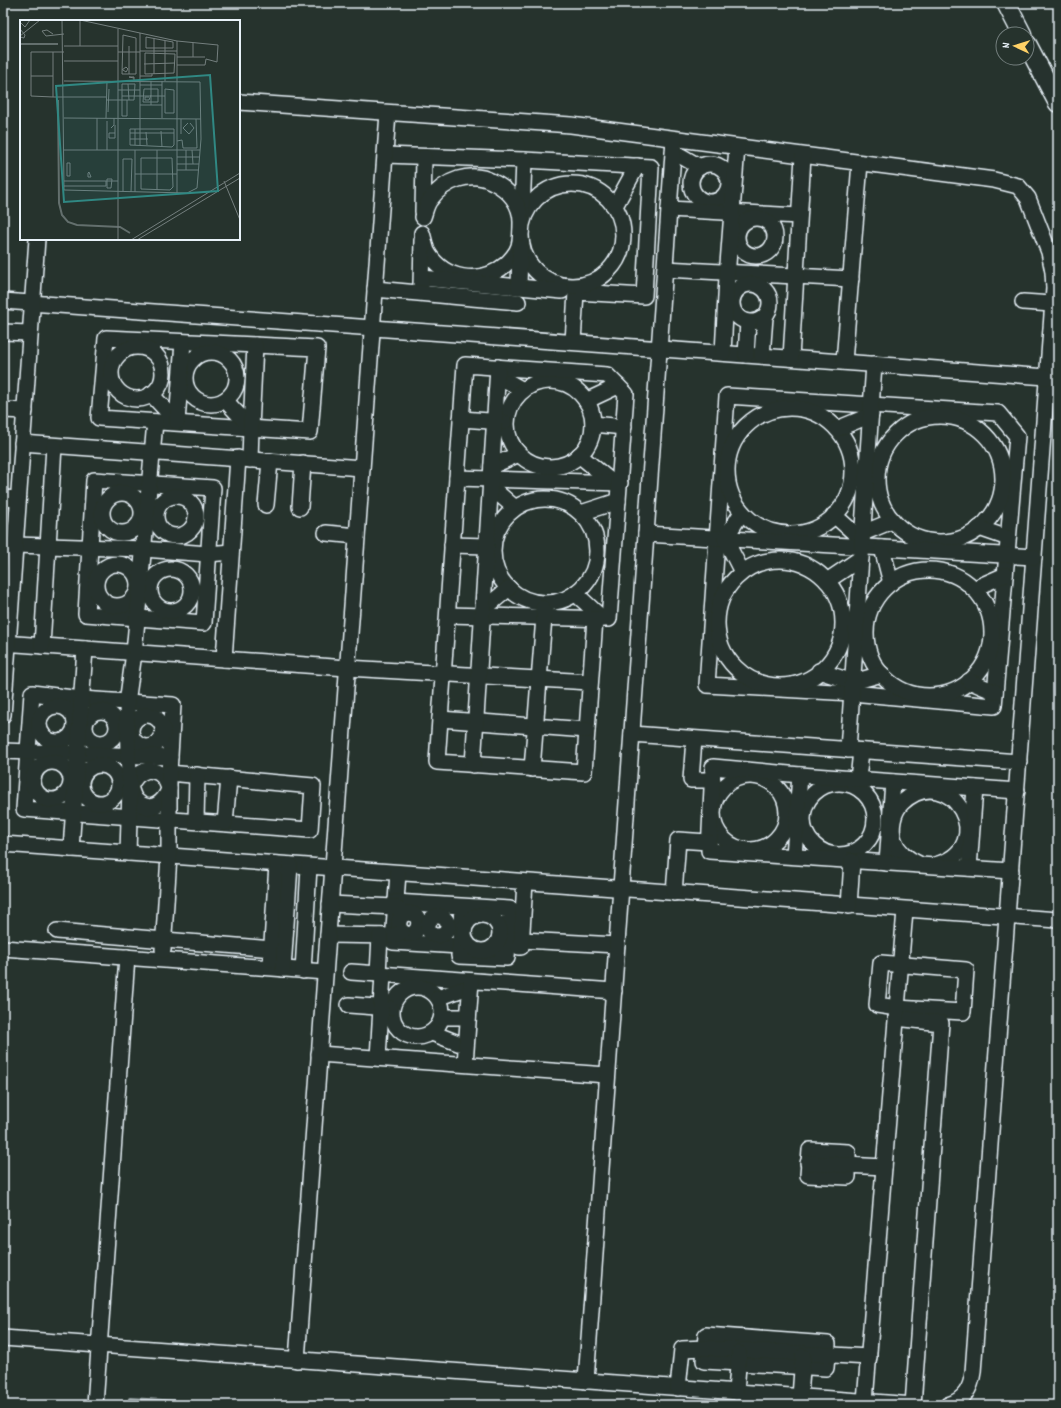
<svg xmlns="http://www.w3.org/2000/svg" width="1061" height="1408" font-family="Dekko,sans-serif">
<rect width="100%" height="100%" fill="#26332d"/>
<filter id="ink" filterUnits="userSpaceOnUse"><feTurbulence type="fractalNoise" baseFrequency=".025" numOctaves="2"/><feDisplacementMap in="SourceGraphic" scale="8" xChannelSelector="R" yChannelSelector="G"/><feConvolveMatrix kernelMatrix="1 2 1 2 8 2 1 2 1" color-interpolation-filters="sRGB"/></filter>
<g filter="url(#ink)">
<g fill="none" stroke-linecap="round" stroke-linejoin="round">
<path stroke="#98a3a5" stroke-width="4" d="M130,1399L228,1405"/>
<defs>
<g id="minor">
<path d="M239,102L571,125L994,180L1018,186L1028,198L1049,252L1053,272L1054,288L973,1372C971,1388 965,1400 948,1405"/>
<path d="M674,152L700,167"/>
<path d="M385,155L524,160L651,167L644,296L576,292L573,342"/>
<circle cx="710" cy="183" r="19"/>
<circle cx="572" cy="235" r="51"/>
<path d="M615,206L637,166"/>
<path d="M669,209L799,216"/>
<path d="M423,212L424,157"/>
<path d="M522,212L524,160"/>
<circle cx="756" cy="237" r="19"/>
<path d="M422,233C424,239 425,246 427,251C443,280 480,286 505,265C510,261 517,253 519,246C521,239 521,230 521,222C521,204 509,190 493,182C471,170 444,180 430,200C426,205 425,212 423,217"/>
<path d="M665,269L851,279"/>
<path d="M422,278L562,291"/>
<circle cx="751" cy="303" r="19"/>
<path d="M421,286L422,240"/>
<path d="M519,287L520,248"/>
<path d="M375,289L472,298L518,302"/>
<path d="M3,301L1047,377"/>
<path d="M1023,302L1052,304"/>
<path d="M3,332L30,333"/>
<path d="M106,338L317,348L310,432L99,418Z"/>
<circle cx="137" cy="373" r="26"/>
<circle cx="211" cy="378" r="26"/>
<path d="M723,353L727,277L737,147"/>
<path d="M746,355L748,322"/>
<path d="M762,356L765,317"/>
<path d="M791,358L803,156"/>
<path d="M844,362L860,163"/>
<path d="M498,376L523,390"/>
<circle cx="550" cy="424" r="43"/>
<path d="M151,394L177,422"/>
<path d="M727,396L998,413L1017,436L994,706L852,693L707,685Z"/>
<path d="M225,400L251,428"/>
<path d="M586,401L618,386"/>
<circle cx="790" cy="471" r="63"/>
<path d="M3,410L25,411"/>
<circle cx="940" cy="479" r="63"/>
<path d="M461,419L504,422"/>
<path d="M177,422L183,342"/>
<path d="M593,424L624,427"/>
<path d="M837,429L871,415"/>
<path d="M22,443L362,468"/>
<path d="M579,455L613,483"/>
<path d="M250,460L251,428L255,345"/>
<path d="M492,466L519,454"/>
<path d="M457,478L620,483"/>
<path d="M94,480L213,488L204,623L86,614Z"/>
<path d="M491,487L515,508"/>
<circle cx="122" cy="513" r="20"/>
<circle cx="176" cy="516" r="20"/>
<path d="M3,498L18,499"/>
<circle cx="545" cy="551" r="52"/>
<path d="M266,505L270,461"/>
<path d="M300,507L303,463"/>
<path d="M581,513L618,501"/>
<path d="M834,515L862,540"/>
<path d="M979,528L1008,538"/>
<path d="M326,533L357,536"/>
<path d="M863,533L892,521"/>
<path d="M646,534L1034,557"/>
<path d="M15,545L144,549L208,554L231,552"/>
<path d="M452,545L487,546"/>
<path d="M882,548L891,583"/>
<circle cx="780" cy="623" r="63"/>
<circle cx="117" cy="585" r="21"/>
<circle cx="171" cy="590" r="21"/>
<circle cx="929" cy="633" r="63"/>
<path d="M742,572L725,539L742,512"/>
<path d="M827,581L861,558"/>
<path d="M973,589L1005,575"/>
<path d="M575,593L603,619"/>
<path d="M483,610L509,588"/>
<path d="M448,615L609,619L626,394L607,375L465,365L437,762L584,772L595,619"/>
<path d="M3,643L347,668L590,682"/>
<path d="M42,646L54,446"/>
<path d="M224,659L238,458"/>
<path d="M819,671L853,682L882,674"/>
<path d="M969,681L995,692"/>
<path d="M32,693L81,699L173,705L169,773L313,786L310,830L24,809Z"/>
<circle cx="57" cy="724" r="18"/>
<circle cx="101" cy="727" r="16"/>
<path d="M3,715L37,239"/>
<circle cx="147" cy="731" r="16"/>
<path d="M440,719L587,730"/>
<path d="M632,734L1019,762"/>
<path d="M694,739L691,780H713"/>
<path d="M848,750L874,364"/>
<path d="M3,751L170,757"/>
<circle cx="52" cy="781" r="19"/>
<circle cx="100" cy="784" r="19"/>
<path d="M473,765L498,367"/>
<path d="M532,769L544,617L543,608"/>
<path d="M148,770C160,771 166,777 169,789C164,803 150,814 137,801C133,798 132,792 130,787C134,778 138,773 148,770Z"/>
<circle cx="750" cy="813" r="37"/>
<path d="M858,779L861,751"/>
<circle cx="839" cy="819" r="36"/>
<path d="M196,821L197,775"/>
<path d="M225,823L229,778"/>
<path d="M3,844L1058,920"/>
<path d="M71,849L85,649"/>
<path d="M128,853L130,787L128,756L127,703L134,653L155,422"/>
<path d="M794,856L800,775"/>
<path d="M887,863L893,782"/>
<path d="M919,864C908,859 898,852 894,840C890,828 893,812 902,803C950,757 1002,848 935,865"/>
<path d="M969,868L975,788"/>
<path d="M1011,871L709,851L713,767L800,775L1017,791"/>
<path d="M398,873L393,942L460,946"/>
<path d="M674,893L678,840L708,842"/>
<path d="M395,902L510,909L507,958L459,956L462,907"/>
<path d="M330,904L395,907L404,914C426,908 421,941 404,933C396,928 398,919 404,914"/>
<path d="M849,906L852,861"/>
<circle cx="482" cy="933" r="18"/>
<circle cx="438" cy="926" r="10"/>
<path d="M57,931L272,949"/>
<path d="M328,935L393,936L402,932"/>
<path d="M522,940L617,945"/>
<path d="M519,947H521L525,882"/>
<path d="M3,948L325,972"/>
<path d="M163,950L169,856V773"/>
<path d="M271,959L277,864"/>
<path d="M881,963L966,970L963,1012L897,1008L877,1005Z"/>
<path d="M283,969L290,865"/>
<path d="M303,971L309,867"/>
<path d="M351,972L614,991"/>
<path d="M378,974L380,936"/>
<circle cx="417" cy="1012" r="25"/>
<path d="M438,998L471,986"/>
<path d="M349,1005L390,1008"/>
<path d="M442,1017H468"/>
<path d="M896,1018L941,1023L913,1405"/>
<path d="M432,1033L458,1043"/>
<path d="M319,1054L607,1075"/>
<path d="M378,1058L383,974"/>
<path d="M465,1064L471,981"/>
<path d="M810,1150L848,1152V1177L808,1175Z"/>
<path d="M808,1163L884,1167"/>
<path d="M706,1335L828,1344L826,1368L704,1361Z"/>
<path d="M3,1338L914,1405"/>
<path d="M297,1360L388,113"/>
<path d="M586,1381L674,139"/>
<path d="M678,1388L682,1349L705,1348L869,1357"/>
<path d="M736,1392L739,1353"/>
<path d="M800,1397L803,1356"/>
<path d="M865,1401L905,910"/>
<path d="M95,1405L127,957"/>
</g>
<g id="tertiary">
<path d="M1006,3L1022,34"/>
<path d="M1027,44L1058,103"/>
</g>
</defs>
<use href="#minor" stroke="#e8f1f8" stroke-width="18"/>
<use href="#tertiary" stroke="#e8f1f8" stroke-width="21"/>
<use href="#minor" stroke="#26332d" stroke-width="15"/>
<use href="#tertiary" stroke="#26332d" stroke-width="18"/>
</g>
</g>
<g transform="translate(20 20)">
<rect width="220" height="220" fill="#26332d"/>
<path fill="none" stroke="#636f6d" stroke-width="2" d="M0,24H38M38,80L39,183L42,195L48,202L57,205L100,207L110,213"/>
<path fill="none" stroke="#747f7e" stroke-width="1" d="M2,0L0,2L5,7L10,0M42,0L44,170L167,173L177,168L181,119L180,62L44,61M60,0L157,21L198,25L197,42L186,39L185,45H157M0,9L5,15L4,18L0,17M120,13V125M33,14L27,10L22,11L26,16L44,14M103,15L116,18V54H102ZM0,16L20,0M126,17L153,22V28H126ZM134,18V54M145,21V61M157,21V173M44,26H98M60,26V0M109,26V54M120,31H157M33,32V77H86M98,32H120M125,33L155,34L154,53L125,54ZM157,37H185M173,37V23M44,41H98M124,44L155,43M102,50L106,47L108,49L106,52L103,50M11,56V76L33,77M33,56H11V32H44M120,56H132V54M114,58L109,57H114V61M131,61V85M102,64H115L114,80H107V96H102ZM108,64L109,80M120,65H142M124,69H138V82H123ZM145,69L154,70V93H145ZM98,70H120M102,76H145M129,77H125V80H129L131,75M87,80H107M120,85H142M88,92L89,69M44,98L181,99M86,98L87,61M142,98V61M87,101V130M168,103L163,108L169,114L174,108L170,103M95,105V118H89V113H95M93,106L91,108L94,105V98M110,109H154V125L152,127L110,125ZM141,111L142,127M126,112L127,125M110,113H154M161,114V99M110,119H128M157,121L162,120L163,128H177L176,99M115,125V109M44,130H180M77,130V98M137,130V170M166,130V150M172,130L173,144M157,137H180M121,138H152L153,167L150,170L121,169ZM47,143H50V156H47ZM157,144H179M157,150H179M69,152L71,157H68V153ZM115,154H157M87,159H92L91,168H87ZM44,161H98M204,161L220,200M44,166H86V161M103,172V139H112L111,172M115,172V130M98,220V9M111,220L220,153M117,220L220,158"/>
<path fill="#308883" fill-opacity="0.15" stroke="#308883" stroke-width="2" d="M190,55L198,171L44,182L36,66Z"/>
<rect width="220" height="220" fill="none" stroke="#e8f1f8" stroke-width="2"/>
</g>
<rect width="1061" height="1408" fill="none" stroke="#26332d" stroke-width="16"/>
<rect x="8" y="8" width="1045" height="1392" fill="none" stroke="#e8f1f8" stroke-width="1.5" filter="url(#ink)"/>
<g transform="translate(1015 46) rotate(274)"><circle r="19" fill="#26332d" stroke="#747f7e"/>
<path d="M0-3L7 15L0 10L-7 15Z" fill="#ffd166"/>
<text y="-6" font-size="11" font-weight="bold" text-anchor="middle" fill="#e8f1f8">N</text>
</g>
</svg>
